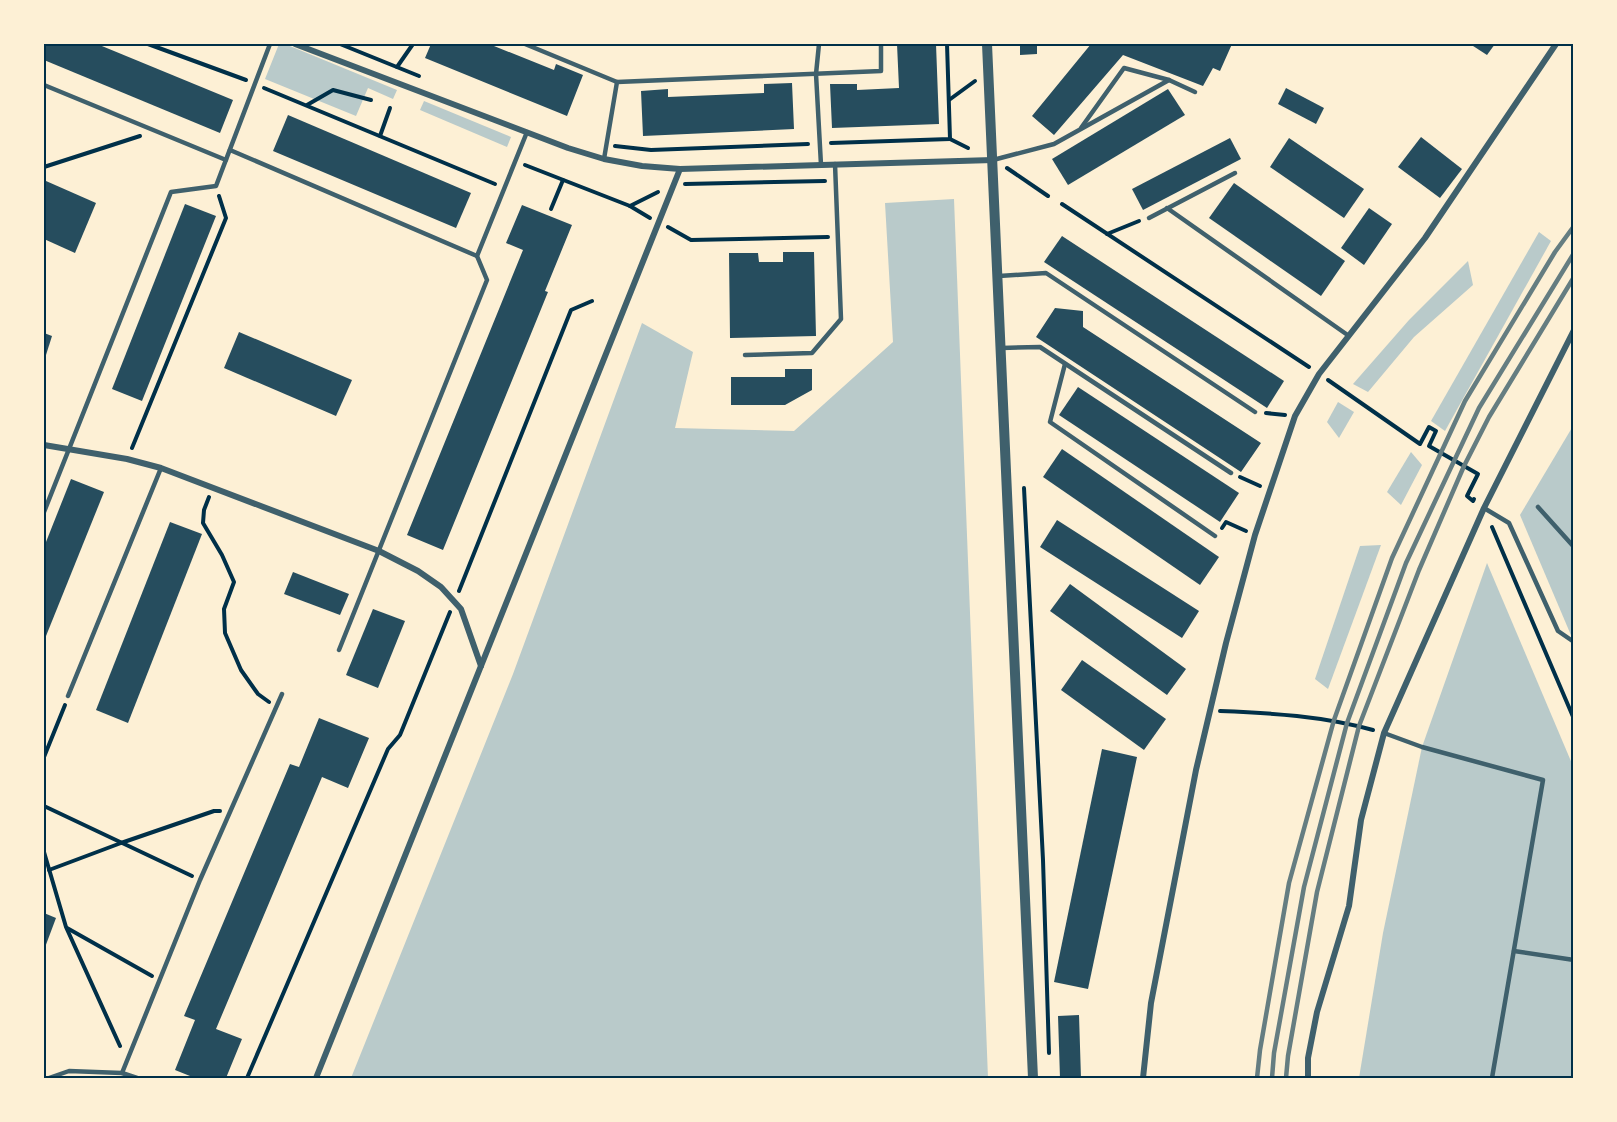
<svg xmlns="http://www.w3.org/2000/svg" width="1617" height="1122" font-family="Mulish,sans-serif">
<rect width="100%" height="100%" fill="#fdf0d5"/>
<g fill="#b9caca">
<path d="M279,44H285L397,90L393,99L368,88L356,116L265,79Z"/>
<path d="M424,101L511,137L507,147L420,110Z"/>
<path d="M954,199L988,1078H351L513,674L642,323L693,352L675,428L794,431L893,342L885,203Z"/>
<path d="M1539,232L1551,241L1445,431L1431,421Z"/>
<path d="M1468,261L1473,285L1414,337L1368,392L1353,384L1409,320Z"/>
<path d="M1338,402L1354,412L1339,438L1327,422Z"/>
<path d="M1573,426V640L1520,515Z"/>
<path d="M1411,452L1422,465L1401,505L1387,492Z"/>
<path d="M1381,545L1328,689L1315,679L1360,546Z"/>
<path d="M1487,563L1573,766V1078H1359L1383,933L1422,747Z"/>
</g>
<g fill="#264d5e">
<path d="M44,44H97L233,100L220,133L44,60Z"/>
<path d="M431,44H489L554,70L556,64L583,75L567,116L425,58Z"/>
<path d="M897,44H936L939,124L832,128L830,84H857V90L899,88Z"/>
<path d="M1020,44H1037V54L1020,55Z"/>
<path d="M1091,44H1232L1220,71L1213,68L1203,86L1123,55L1054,135L1032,116Z"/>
<path d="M1470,44H1495L1487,55Z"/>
<path d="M792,83L794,129L643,136L641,91L668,89V97L764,93V84Z"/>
<path d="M1286,88L1324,108L1316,124L1278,104Z"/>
<path d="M1168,89L1185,115L1068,185L1052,159Z"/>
<path d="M288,115L471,193L456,228L273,151Z"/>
<path d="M1421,137L1462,169L1440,198L1398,167Z"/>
<path d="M1230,138L1241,159L1143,210L1132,189Z"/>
<path d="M1289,138L1364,189L1344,218L1270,167Z"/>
<path d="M46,181L96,203L75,253L44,239V186Z"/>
<path d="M1234,183L1345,261L1321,296L1209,218Z"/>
<path d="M185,204L216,216L142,401L112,389Z"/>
<path d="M522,205L572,225L545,291L548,292L443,550L407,535L523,250L506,243Z"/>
<path d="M1369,208L1392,224L1364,265L1341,248Z"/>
<path d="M1062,236L1284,381L1267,408L1044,262Z"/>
<path d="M783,252H814L816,336L730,338L729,253H758L759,262H783Z"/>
<path d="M1055,308L1083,311V327L1261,443L1241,472L1036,337Z"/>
<path d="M239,332L352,380L336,416L224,368Z"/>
<path d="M44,333L52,336L46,355L44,354Z"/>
<path d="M785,369H812V390L785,405H731V377H785Z"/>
<path d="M1078,387L1239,493L1220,522L1059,415Z"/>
<path d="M1062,449L1219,557L1200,585L1043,477Z"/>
<path d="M71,479L104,492L44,641V547Z"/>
<path d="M1057,520L1199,611L1182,638L1040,547Z"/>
<path d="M170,522L202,534L128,723L96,710Z"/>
<path d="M293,572L349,594L340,615L284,594Z"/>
<path d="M1070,584L1186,669L1167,695L1050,611Z"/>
<path d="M373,609L405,621L378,688L346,675Z"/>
<path d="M1082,660L1166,719L1144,750L1061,690Z"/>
<path d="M319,718L369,738L348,788L322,777L216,1029L242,1039L226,1078H195L175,1070L195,1020L184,1016L290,764L299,767Z"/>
<path d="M1102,749L1137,757L1088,989L1054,982Z"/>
<path d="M44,913L56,918L44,950Z"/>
<path d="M1079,1015L1081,1078H1060L1058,1016Z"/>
</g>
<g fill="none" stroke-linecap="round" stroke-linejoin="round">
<g stroke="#003049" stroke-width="4">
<path d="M148,44L246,80"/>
<path d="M340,44L419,76"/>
<path d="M397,67L413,44"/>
<path d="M264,88L495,184"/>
<path d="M949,100L975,81"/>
<path d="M307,105L333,90L371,100"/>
<path d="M380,136L390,108"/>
<path d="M950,139L968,148"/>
<path d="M831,143L950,139L947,44"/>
<path d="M615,146L651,150L808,144"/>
<path d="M525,165L630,206L650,218"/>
<path d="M44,167L140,136"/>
<path d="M1007,168L1048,196"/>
<path d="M685,184L825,181"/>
<path d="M1062,204L1309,367"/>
<path d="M630,206L658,192"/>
<path d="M551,209L563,180"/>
<path d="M668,227L691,240L828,237"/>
<path d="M1107,234L1139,221"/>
<path d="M1328,380L1420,444L1429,427L1436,431L1429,446L1478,474L1467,496L1473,501L1474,499"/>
<path d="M1266,413L1285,415"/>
<path d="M132,448L226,218L219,196"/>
<path d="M1240,477L1260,486"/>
<path d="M1024,488L1043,860L1049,1053"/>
<path d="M209,497L204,510L203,523L222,555L234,582L224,609L225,633L241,670L258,694L269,702"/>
<path d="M1492,527L1574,719"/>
<path d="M1222,528L1226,522L1246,531"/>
<path d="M459,591L571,310L592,301"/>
<path d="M1220,711C1272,713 1322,716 1373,730"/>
<path d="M44,757L65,705"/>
<path d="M44,806L192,876"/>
<path d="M44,852L66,927L120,1046"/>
<path d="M49,870L121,843L214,811H220"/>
<path d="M67,928L152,976"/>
<path d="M247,1078L388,749L400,735L450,612"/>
</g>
<g stroke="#3f606c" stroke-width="4.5">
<path d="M525,44L617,82L881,71V44"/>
<path d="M819,44L816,74L821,165"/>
<path d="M44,85L226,160"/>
<path d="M1081,128L1124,68L1169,80L1195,92"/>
<path d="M230,150L477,256"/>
<path d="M604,159L617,82"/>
<path d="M993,160L1054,144L1169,80"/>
<path d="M1167,208L1349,336"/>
<path d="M1149,218L1235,173"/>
<path d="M999,276L1046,273L1255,412"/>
<path d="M1001,348L1040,347L1231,473"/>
<path d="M745,355L812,353L841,319L835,164"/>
<path d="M1065,364L1050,422L1215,536"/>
<path d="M1538,507L1574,547"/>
<path d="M1484,508L1509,523L1558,631L1574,642"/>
<path d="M44,512L171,192L216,186L270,44"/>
<path d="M339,650L487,280L477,256L527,132"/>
<path d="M68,696L161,468"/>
<path d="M1384,733L1422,747L1543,780L1492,1078"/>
<path d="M1514,951L1574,960"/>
<path d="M122,1073L200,880L282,694"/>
<path d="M49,1078L69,1071L122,1073L137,1078"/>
</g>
<g stroke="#3f606c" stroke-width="6">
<path d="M295,44L568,148L604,159L642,166L680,169L993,160"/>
<path d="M44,445L127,459L161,468L379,551L418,571L441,587L461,609L481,666"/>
<path d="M316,1078L680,169"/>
<path d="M1143,1078L1151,1003L1196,770L1226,643L1255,535L1295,416L1319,374L1425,238L1556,44"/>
<path d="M1308,1078V1058L1317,1012L1349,906L1361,820L1384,733L1484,508L1574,330"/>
</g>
<path stroke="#3f606c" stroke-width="10" d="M987,44L1033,1078"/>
<g stroke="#657d81" stroke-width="4.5">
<path d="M1257,1078L1260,1050L1289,883L1334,720L1392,558L1465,401L1555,252L1574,226"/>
<path d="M1272,1078L1274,1053L1304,887L1347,723L1406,563L1479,408L1574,253"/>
<path d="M1286,1078L1288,1056L1317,892L1359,726L1419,570L1464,466L1489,417L1574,277"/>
</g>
</g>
<rect width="1617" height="1122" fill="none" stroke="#fdf0d5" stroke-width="90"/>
<rect x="45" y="45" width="1527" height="1032" fill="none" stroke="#003049" stroke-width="2"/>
</svg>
